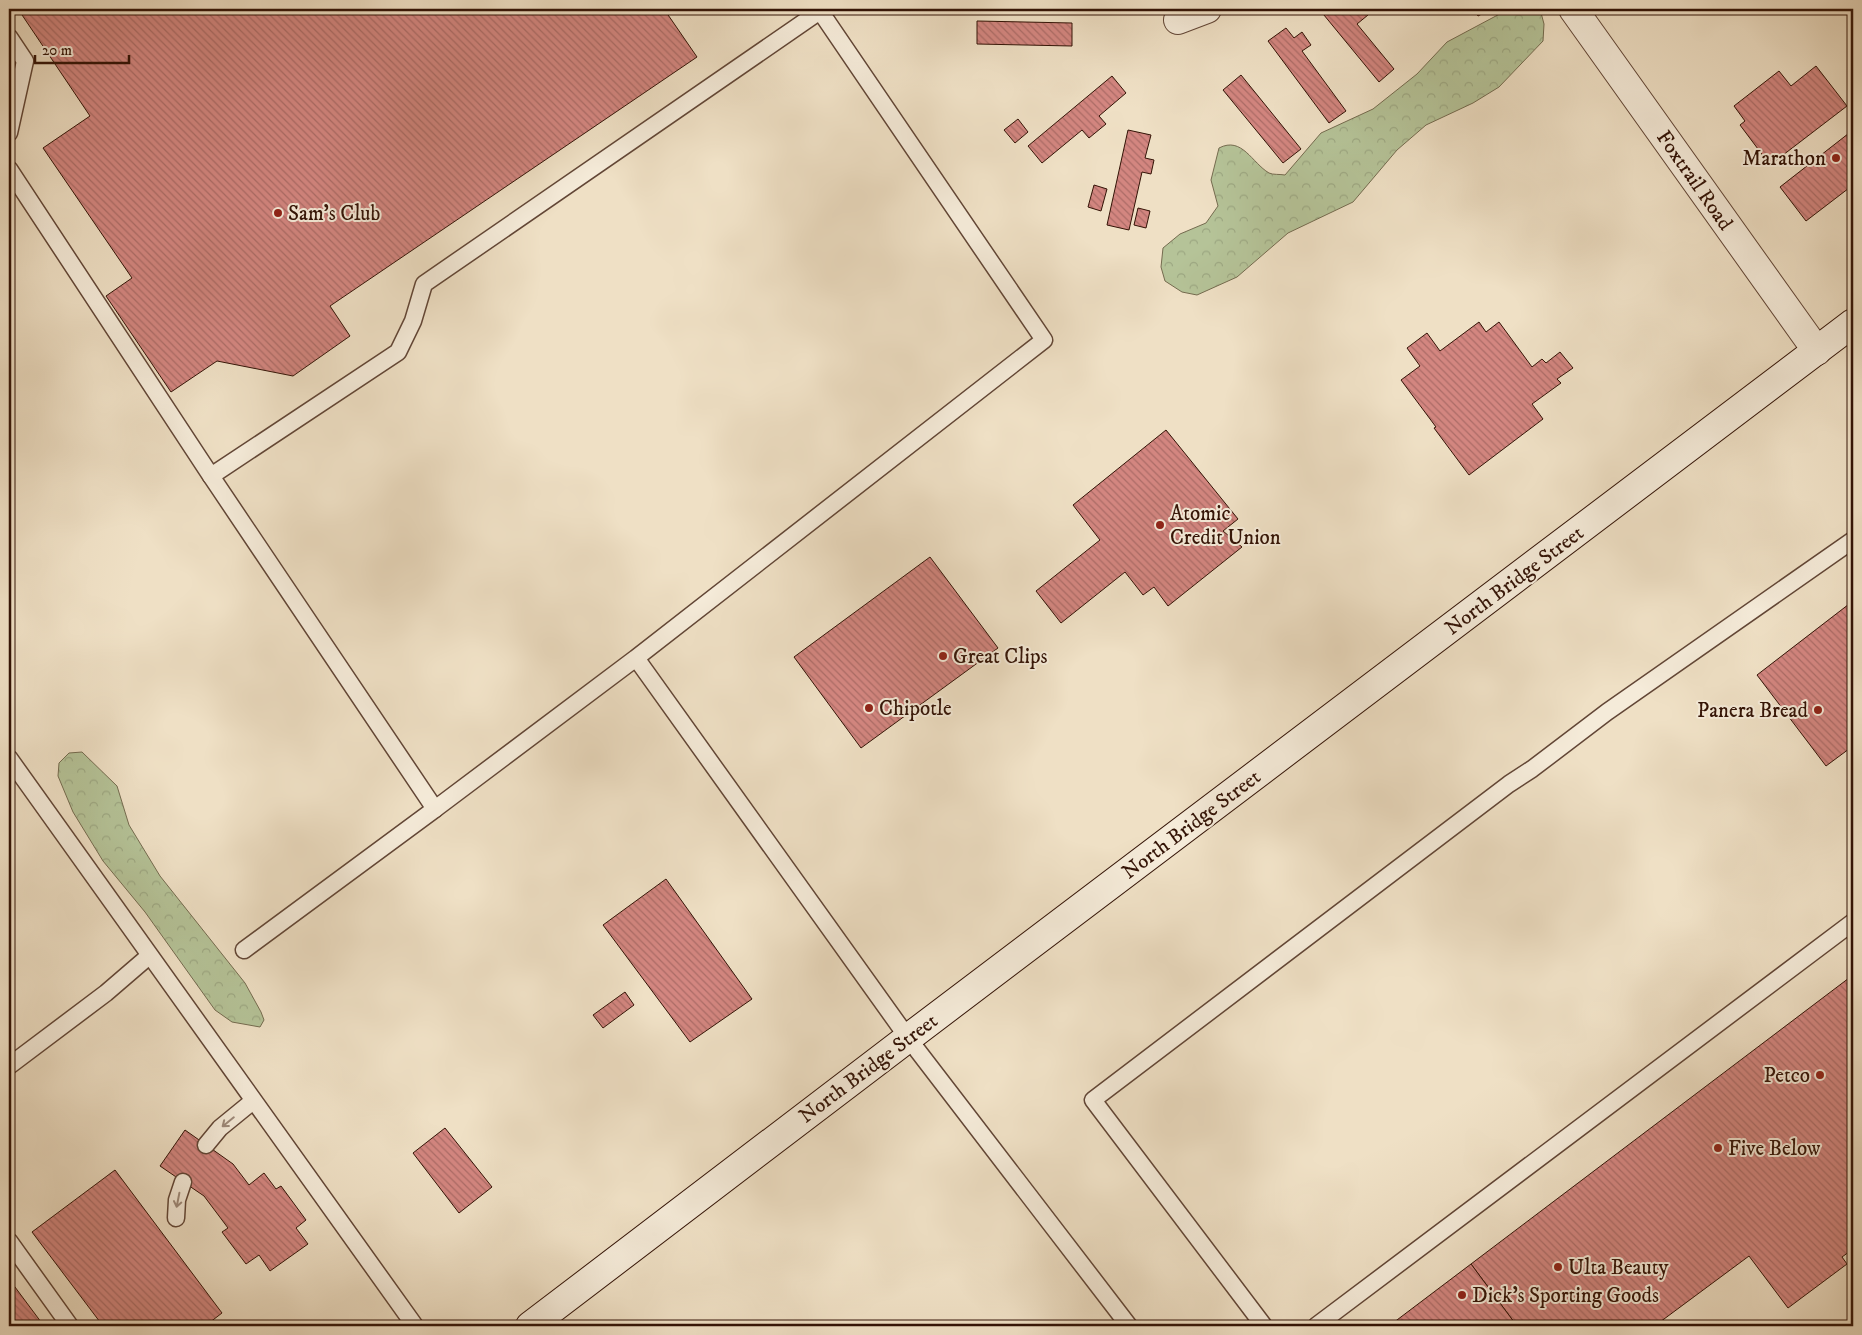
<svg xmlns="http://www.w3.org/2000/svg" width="1862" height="1335" font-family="'IM FELL DW Pica',serif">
<defs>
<pattern id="forest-crowns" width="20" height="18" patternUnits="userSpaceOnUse" patternTransform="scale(1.25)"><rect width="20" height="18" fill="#b5c398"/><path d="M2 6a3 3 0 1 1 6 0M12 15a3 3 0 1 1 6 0" fill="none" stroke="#9ca782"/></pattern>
<pattern id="building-back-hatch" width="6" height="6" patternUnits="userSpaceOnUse" patternTransform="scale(1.25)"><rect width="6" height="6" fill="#d38680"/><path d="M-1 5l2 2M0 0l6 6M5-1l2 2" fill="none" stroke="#ac6c67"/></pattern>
</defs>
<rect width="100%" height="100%" fill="#efe0c5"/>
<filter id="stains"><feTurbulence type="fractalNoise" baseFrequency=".004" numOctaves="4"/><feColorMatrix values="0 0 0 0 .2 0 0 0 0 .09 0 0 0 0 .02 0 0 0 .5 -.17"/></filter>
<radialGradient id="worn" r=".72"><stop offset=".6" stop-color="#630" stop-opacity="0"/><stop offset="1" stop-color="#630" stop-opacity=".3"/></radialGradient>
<g fill="url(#forest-crowns)" stroke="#746b4f">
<path d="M1509,9H1540L1544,24L1543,41L1499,87L1473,103L1426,125L1397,150L1353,202L1288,233L1237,277L1197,295L1182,292L1165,281L1161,267L1163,248L1180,234L1206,223L1218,206L1211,180L1219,148C1242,136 1252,163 1269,173C1273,175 1280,174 1285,175L1321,133L1373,109L1417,74L1447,42Z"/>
<path d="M82,752L117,786L129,825L160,876L245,983L261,1012L264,1020L260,1027L232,1022L215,1010L145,912L103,861L73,812L58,776L59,763L69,753Z"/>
</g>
<g fill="url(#building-back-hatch)" stroke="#331306">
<path d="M18,9H664L697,57L330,306L350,336L293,376L217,361L171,392L106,296L132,278L43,148L90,116Z"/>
<path d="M1319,9H1363L1368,15L1357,24L1394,69L1379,82Z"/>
<path d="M1473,9H1491L1478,16Z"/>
<path d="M977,21L1072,23V46L977,44Z"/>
<path d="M1286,28L1294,38L1302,32L1311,45L1302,51L1346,111L1329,123L1268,41Z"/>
<path d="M1816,66L1847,106L1770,165L1740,125L1745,121L1734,106L1779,71L1791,86Z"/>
<path d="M1241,75L1301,149L1283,163L1223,90Z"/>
<path d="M1112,76L1126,93L1099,116L1106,124L1089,138L1082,130L1042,163L1028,146Z"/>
<path d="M1018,119L1028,132L1015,143L1004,130Z"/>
<path d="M1128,130L1151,135L1145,158L1154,160L1151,174L1142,172L1129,230L1107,225Z"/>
<path d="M1853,130V185L1806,221L1780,187Z"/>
<path d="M1094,185L1107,189L1101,211L1088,207Z"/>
<path d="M1138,208L1150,211L1146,228L1134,225Z"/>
<path d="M1479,322L1486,332L1499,322L1532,367L1542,359L1546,363L1560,352L1573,368L1557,379L1561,383L1532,404L1543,419L1469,475L1434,428L1436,427L1401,380L1420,366L1407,348L1427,333L1440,351Z"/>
<path d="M1166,430L1238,519L1223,531L1242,547L1168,606L1154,587L1143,595L1125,572L1061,623L1036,591L1100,540L1073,505Z"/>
<path d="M930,557L998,648L861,748L794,657Z"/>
<path d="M1853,601V746L1826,766L1757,675Z"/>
<path d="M666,879L752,999L690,1042L603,925Z"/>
<path d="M1853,975V1217L1849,1220L1853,1230V1249L1842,1257L1847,1264L1788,1308L1749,1256L1660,1322L1663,1326H1517L1471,1264Z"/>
<path d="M625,992L634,1005L603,1028L593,1015Z"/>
<path d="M445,1128L492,1187L459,1213L413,1153Z"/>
<path d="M185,1130L233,1164L249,1185L264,1173L276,1189L281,1186L306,1220L296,1228L308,1244L270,1271L259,1255L246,1264L222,1232L228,1228L204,1196L160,1166Z"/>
<path d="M115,1170L222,1313L205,1326H103L32,1232Z"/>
<path d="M1471,1264L1517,1326H1389Z"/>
<path d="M9,1279L44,1326H9Z"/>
</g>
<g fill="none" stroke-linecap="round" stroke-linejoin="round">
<defs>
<g id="service">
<path d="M9,37L25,61L9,133"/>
<path d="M9,169L211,476"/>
<path d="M636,658L435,809L211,476L398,352L413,321L424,284L820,11L1044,340L636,658L908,1038L1129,1326"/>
<path d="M9,758L415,1326"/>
<path d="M244,950L435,809"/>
<path d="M9,1066L106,993L149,956"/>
<path d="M206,1145L220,1128L253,1101"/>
<path d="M176,1218L177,1200L183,1182"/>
<path d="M9,1241L70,1326"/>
<path d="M1264,1326L1093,1100L1509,784L1532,769L1607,712L1853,540"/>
<path d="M1316,1326L1853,922"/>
</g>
<g id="minor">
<path d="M1573,9L1817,351"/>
<path d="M1178,20L1207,9"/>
</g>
<path id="secondary" d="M530,1326L908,1038L1853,323"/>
</defs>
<use href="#service" stroke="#624636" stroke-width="19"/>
<use href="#minor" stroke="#624636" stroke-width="30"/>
<use href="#secondary" stroke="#331306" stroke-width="30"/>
<use href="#service" stroke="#f5ebd9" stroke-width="16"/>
<use href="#minor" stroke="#f5ebd9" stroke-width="28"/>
<use href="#secondary" stroke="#f5ebd9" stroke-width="28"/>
</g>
<defs><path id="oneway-shaft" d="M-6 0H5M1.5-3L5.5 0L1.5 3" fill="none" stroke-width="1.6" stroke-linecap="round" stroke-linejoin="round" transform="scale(1.25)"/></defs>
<g stroke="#9e8a7a">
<use href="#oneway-shaft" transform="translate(228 1122) rotate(141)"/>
<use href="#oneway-shaft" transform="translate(178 1200) rotate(101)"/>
</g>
<g fill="#8f2418" stroke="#f5ebd9" stroke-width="2">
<circle cx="1836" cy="158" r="5"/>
<circle cx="278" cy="213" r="5"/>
<circle cx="1160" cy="525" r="5"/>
<circle cx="943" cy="656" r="5"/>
<circle cx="869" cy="708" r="5"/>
<circle cx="1818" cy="710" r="5"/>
<circle cx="1820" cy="1075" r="5"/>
<circle cx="1718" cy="1148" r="5"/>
<circle cx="1558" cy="1267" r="5"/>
<circle cx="1462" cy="1295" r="5"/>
</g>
<g text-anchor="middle" stroke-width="4" stroke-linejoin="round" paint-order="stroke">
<g font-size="21" fill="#331306" stroke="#f5ebd9" text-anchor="start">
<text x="1826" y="165" text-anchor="end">Marathon</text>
<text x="288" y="220">Sam's Club</text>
<text x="1170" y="520">Atomic<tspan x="1170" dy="24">Credit Union</tspan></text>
<text x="953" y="663">Great Clips</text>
<text x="879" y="715">Chipotle</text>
<text x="1808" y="717" text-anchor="end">Panera Bread</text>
<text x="1810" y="1082" text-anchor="end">Petco</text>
<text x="1728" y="1155">Five Below</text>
<text x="1568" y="1274">Ulta Beauty</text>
<text x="1472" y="1302">Dick's Sporting Goods</text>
</g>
<g font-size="21" fill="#331306" stroke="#f5ebd9">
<text transform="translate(1695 180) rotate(55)" y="7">Foxtrail Road</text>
<text transform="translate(1514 580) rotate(-37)" y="7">North Bridge Street</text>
<text transform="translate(1191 824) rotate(-37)" y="7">North Bridge Street</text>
<text transform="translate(868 1068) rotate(-37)" y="7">North Bridge Street</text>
</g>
</g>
<rect width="1862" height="1335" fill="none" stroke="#efe0c5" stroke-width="30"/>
<rect x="10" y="10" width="1842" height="1315" fill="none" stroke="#331306" stroke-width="2.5"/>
<rect x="15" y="15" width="1832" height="1305" fill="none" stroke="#331306"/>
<path d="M35 55v8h94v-8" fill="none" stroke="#331306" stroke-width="2.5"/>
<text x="42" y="55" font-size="15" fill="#331306" stroke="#f5ebd9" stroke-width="4" paint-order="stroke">20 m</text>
<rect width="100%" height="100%" filter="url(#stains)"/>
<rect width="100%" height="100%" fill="url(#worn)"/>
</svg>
